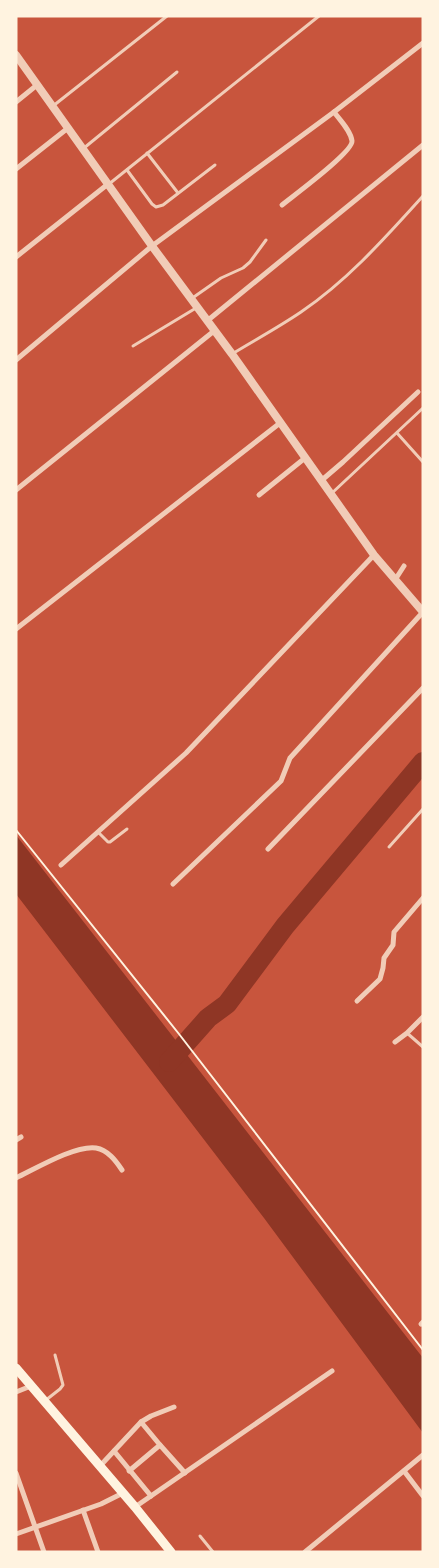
<svg xmlns="http://www.w3.org/2000/svg" width="439" height="1568" font-family="'Source Sans 3',sans-serif">
<rect width="100%" height="100%" fill="#c8553d"/>
<path fill="#8f3625" d="M16,835L423,1358V1433L264,1218L16,894Z"/>
<g fill="none" stroke-linecap="round" stroke-linejoin="round">
<path stroke="#8f3625" stroke-width="20" d="M169,1062L208,1018L227,1004L285,926L423,762"/>
<path stroke="#fff3e0" stroke-width="2" d="M16,830L179,1034L423,1350"/>
<g stroke="#f1ccb7" stroke-width="3">
<path d="M53,106L167,16"/>
<path d="M84,148L177,72"/>
<path d="M147,153L178,193"/>
<path d="M127,170L152,204L156,207L163,205L215,165"/>
<path d="M109,184L319,16"/>
<path d="M191,299L221,278L243,268L250,262L266,240"/>
<path d="M133,346L196,308"/>
<path d="M232,354C255,340 279,327 301,312C348,280 385,238 423,196"/>
<path d="M397,433L423,462"/>
<path d="M332,493L423,408"/>
<path d="M98,832L108,842H110L127,829"/>
<path d="M389,847L423,809"/>
<path d="M407,1033L423,1047"/>
<path d="M46,1400L60,1389L63,1385L55,1355"/>
<path d="M200,1536L213,1552"/>
</g>
<g stroke="#f1ccb7" stroke-width="5">
<path d="M16,102L37,85"/>
<path d="M16,169L68,128"/>
<path d="M282,205C293,196 353,152 352,141C351,131 340,120 334,112"/>
<path d="M16,257L108,184"/>
<path d="M207,321L423,145"/>
<path d="M16,360L152,246L334,112L423,43"/>
<path d="M322,480L343,462L418,392"/>
<path d="M16,490L214,331"/>
<path d="M259,495L305,458"/>
<path d="M395,580L404,566"/>
<path d="M16,629L280,423"/>
<path d="M268,849L423,688"/>
<path d="M61,865L186,753L374,555"/>
<path d="M173,884L281,781L290,758L423,612"/>
<path d="M357,1001L380,979L383,968L384,958L393,945L394,932L423,898"/>
<path d="M395,1042L407,1033L423,1017"/>
<path d="M16,1140L21,1137"/>
<path d="M16,1178C35,1169 75,1145 96,1148C108,1150 116,1161 122,1170"/>
<path d="M421,1324L423,1322"/>
<path d="M16,1392L31,1386"/>
<path d="M141,1422L160,1445"/>
<path d="M114,1451L151,1496"/>
<path d="M100,1466L141,1422L151,1416L174,1407"/>
<path d="M129,1471L160,1445L185,1473"/>
<path d="M404,1471L423,1496"/>
<path d="M16,1473L44,1552"/>
<path d="M135,1507L332,1371"/>
<path d="M83,1510L98,1552"/>
<path d="M16,1534L101,1504L123,1493"/>
<path d="M305,1552L423,1455"/>
</g>
<path stroke="#f1ccb7" stroke-width="8" d="M16,55L152,246L232,354L374,555L423,612"/>
<path stroke="#fff3e0" stroke-width="9" d="M16,1368L135,1507L171,1552"/>
</g>
<rect width="439" height="1568" fill="none" stroke="#fff3e0" stroke-width="35"/>
</svg>
